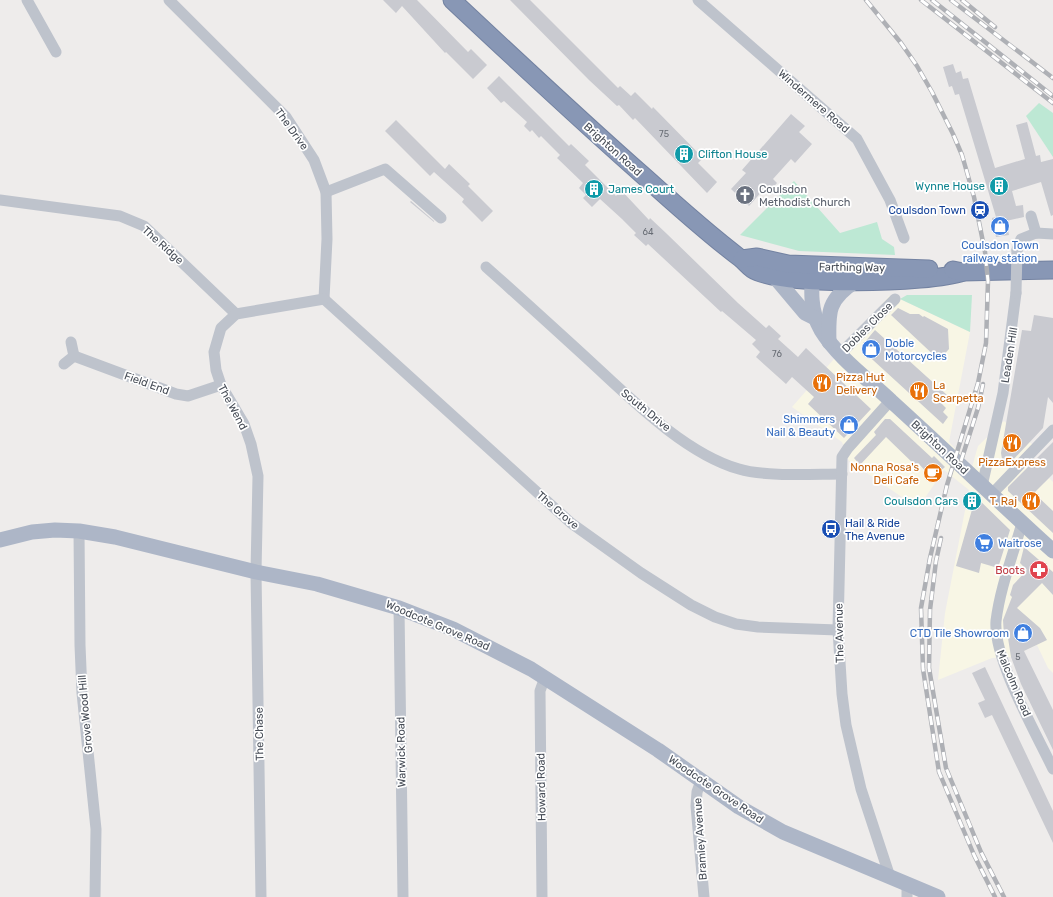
<svg xmlns="http://www.w3.org/2000/svg" width="1053" height="897" font-family="Rubik,sans-serif">
<rect width="100%" height="100%" fill="#eeeceb"/>
<path fill="#f8f6e5" d="M889,296L900,299L970,332L949,442L972,467L978,446L1004,421L1033,445L1027,467L1044,483L1049,478L1053,482V673L1048,668L1037,645L1011,657L992,658L938,680L945,613L969,490L944,470L918,508L849,461L842,442L792,407Z"/>
<g fill="#bde8d4">
<path d="M1039,103L1053,113V157L1026,116Z"/>
<path d="M794,181L840,233L877,222L882,239L894,247L895,255L799,251L740,235Z"/>
<path d="M907,295H972L970,332L900,299Z"/>
</g>
<g fill="#c9cad0">
<path d="M383,0H417L468,52L471,49L487,65L473,79L446,52L445,53L402,6L396,13Z"/>
<path d="M510,0H530L618,88L620,86L631,96L635,92L652,109L653,107L703,158L698,163L717,182L707,193L635,118L633,120L619,105L617,106L589,80Z"/>
<path d="M953,64L956,73L961,71L963,79L968,78L995,168L1025,159L1016,125L1027,122L1036,156L1040,155L1041,162L1053,159V215L1051,216L1041,182L1012,191L1016,206L1023,205L1024,217L1006,221L1009,235L996,237L992,218L996,217L959,94L955,95L952,86L949,87L943,67Z"/>
<path d="M499,76L569,146L571,144L589,161L585,165L616,196L621,190L649,220L650,218L667,234L738,303L766,328L769,325L781,336L778,339L798,357L806,348L871,409L844,438L808,404L814,397L792,377L786,384L756,357L760,352L752,344L756,340L722,311L721,312L648,244L646,246L634,235L636,233L622,219L600,199L592,207L583,198L586,195L579,188L583,183L557,158L560,155L541,136L539,138L532,130L530,132L524,126L527,122L504,101L501,103L487,88Z"/>
<path d="M791,114L805,126L799,132L812,144L795,163L791,159L773,179L777,183L768,193L764,189L749,206L731,189L746,173L742,170Z"/>
<path d="M396,120L445,169L449,164L470,184L468,186L493,211L482,222L462,202L464,199L434,172L430,176L385,131Z"/>
<path d="M411,201L434,221V222L410,202Z"/>
<path d="M898,308L910,314H919L923,317L924,316L948,329L949,349L939,360L891,315Z"/>
<path d="M1034,315L1053,318V403L1048,397L1043,428L1011,462H1005L1002,459L1001,453L1022,330L1031,331Z"/>
<path d="M875,330L947,395L940,402L946,408L943,412L948,417L943,424L862,350L864,343Z"/>
<path d="M885,419H890L932,458L934,456L945,467L932,478L918,463L916,466L886,437L860,465L854,458L876,435L874,432Z"/>
<path d="M1053,442V474L1034,493L1053,511V533L1008,491V487Z"/>
<path d="M972,493L1010,530L998,568L981,563L979,573L956,566L973,506L968,505Z"/>
<path d="M1024,547L1053,572V595L1042,583L1017,608L1040,628L1047,640L1024,651L1053,710V750L1021,684L1011,657L1008,638H1004V636L1003,620L1012,597L1010,595L1013,585L1027,570L1020,563Z"/>
<path d="M985,667L1053,811V843L992,715L985,718L978,703L985,700L972,673Z"/>
</g>
<g fill="none" stroke-linecap="round" stroke-linejoin="round">
<defs>
<g id="highway">
<path d="M452,0C516,60 580,120 646,178C677,206 707,233 740,258C744,261 748,266 752,269C780,287 930,284 963,272"/>
<path d="M742,259L757,257L788,264L929,269"/>
<path d="M953,270L963,272L1053,270"/>
</g>
</defs>
<use href="#highway" stroke="#7382a1" stroke-width="19"/>
<g stroke="#bec3cc" stroke-width="11">
<path d="M27,0L56,52"/>
<path d="M169,0L286,117L314,160L326,192L327,239L324,299"/>
<path d="M698,0L857,139L890,200L904,238"/>
<path d="M326,192L385,169L441,218"/>
<path d="M0,200L120,216L144,226L236,314"/>
<path d="M1031,216L1036,233"/>
<path d="M1017,250L1021,239L1036,233L1053,234"/>
<path d="M486,267C522,299 557,331 592,363C632,400 686,454 739,469C765,477 813,474 842,474"/>
<path d="M324,299L571,523L641,573L691,605L715,617L736,624L758,627L838,630"/>
<path d="M839,355L895,299"/>
<path d="M74,356L176,394L188,396L221,385"/>
<path d="M64,364L74,356L71,342"/>
<path d="M982,486L1003,393L1016,293"/>
<path d="M991,495L1053,430"/>
<path d="M1022,523C1013,555 1000,588 996,621C993,659 1036,733 1053,769"/>
<path d="M79,531L80,645L82,693L96,829L95,897"/>
<path d="M399,608L403,897"/>
<path d="M701,781L697,792L696,806L704,897"/>
<path d="M890,877L861,789L846,725L842,694L838,630L842,457L848,448L891,400"/>
<path d="M261,897L256,572L258,476L251,444L244,424L221,385L216,370L214,352L221,328L236,314L324,299"/>
<path d="M542,897L540,691L545,677"/>
<path d="M907,897V885"/>
</g>
<g stroke="#adb6c7" stroke-width="15">
<path d="M813,269C811,290 810,311 821,330C839,359 867,378 891,401C945,450 998,501 1053,551"/>
<path d="M773,275L805,313L815,318"/>
<path d="M829,342C828,311 828,299 856,281"/>
<path d="M0,540L32,532L55,530L79,531L115,537L256,572L317,584L399,608L453,629L531,669L658,750L739,807L783,832L938,897"/>
</g>
<use href="#highway" stroke="#8897b5" stroke-width="17"/>
<defs>
<g id="rail">
<path d="M866,0L901,43L917,66L932,92L953,134L962,155L974,197L985,252L988,281L986,343L978,383L947,485L930,558L921,608L923,669L939,772L974,855L995,897"/>
<path d="M921,0L1053,103"/>
<path d="M932,0L1053,96"/>
<path d="M951,0L1053,78"/>
<path d="M962,0L995,27"/>
<path d="M961,461L978,408L983,384"/>
<path d="M941,538L936,561L930,610L929,668L946,768L981,852L1004,897"/>
</g>
</defs>
<use href="#rail" stroke="#aeb0b5" stroke-width="4.5"/>
<use href="#rail" stroke="#fff" stroke-width="3" stroke-dasharray="9" stroke-linecap="butt"/>
<path stroke="#bec3cc" stroke-width="11" d="M1016,293L1017,250"/>
</g>
<defs>
<symbol id="building-disc" viewBox="-11 -11 22 22"><circle r="9.5" fill="#0f9aa8" stroke="#fff"/><path d="M-4-6H4V6H1V3H-1V6H-4ZM-2.5-4.3h1.7v1.8h-1.7ZM.8-4.3h1.7v1.8H.8ZM-2.5-1h1.7V.8h-1.7ZM.8-1h1.7V.8H.8Z" fill="#fff"/></symbol>
<symbol id="church-disc" viewBox="-11 -11 22 22"><circle r="9.5" fill="#6b7280" stroke="#fff"/><path d="M-1.2-6h2.4v3.5h3.3v2.4h-3.3V6h-2.4V-.1h-3.3v-2.4h3.3Z" fill="#fff"/></symbol>
<symbol id="station-disc" viewBox="-11 -11 22 22"><circle r="9.5" fill="#1a4fb4" stroke="#fff"/><path d="M-3-6H3Q5-6 5-4V2Q5 4 3 4L4.5 6H3L1.5 4h-3L-3 6H-4.5L-3 4Q-5 4-5 2V-4Q-5-6-3-6ZM-3.5-4v3h7v-3ZM-3.5 1v1.5H-2V1ZM2 1v1.5H3.5V1Z" fill="#fff"/></symbol>
<symbol id="shop-disc" viewBox="-11 -11 22 22"><circle r="9.5" fill="#3f7fe0" stroke="#fff"/><path d="M-5-2.5h2.3a2.7 3.5 0 0 1 5.4 0H5L5.5 6h-11ZM-1.5-2.5h3a1.5 2.3 0 0 0-3 0Z" fill="#fff"/></symbol>
<symbol id="restaurant-disc" viewBox="-11 -11 22 22"><circle r="9.5" fill="#e8710a" stroke="#fff"/><path d="M-5-6h1v4h1v-4h1v4h1v-4h1v5L-1.5 .5V6h-2V.5L-5-1ZM5-6V6H3V1.5H1.5Q1.5-4 5-6Z" fill="#fff"/></symbol>
<symbol id="cafe-disc" viewBox="-11 -11 22 22"><circle r="9.5" fill="#e8710a" stroke="#fff"/><path d="M-5.5-4.5H6V0H3Q3 3.5 0 3.5H-2.5Q-5.5 3.5-5.5 0ZM3-3.2v2h1.7v-2ZM-6 4.5H4V6H-6Z" fill="#fff"/></symbol>
<symbol id="bus-disc" viewBox="-11 -11 22 22"><circle r="9.5" fill="#1a4fb4" stroke="#fff"/><path d="M-5-6H5V4H4V6H2V4H-2V6H-4V4H-5ZM-3.5-4V0h7V-4ZM-3.5 1.2v1.5H-2V1.2ZM2 1.2v1.5H3.5V1.2Z" fill="#fff"/></symbol>
<symbol id="supermarket-disc" viewBox="-11 -11 22 22"><circle r="9.5" fill="#3f7fe0" stroke="#fff"/><path d="M-6-5.5h2.5l.6 2H6L4.5 2H-2.5L-4.4-4H-6ZM-1.5 3.2a1.3 1.3 0 1 0 .1 0ZM3 3.2a1.3 1.3 0 1 0 .1 0Z" fill="#fff"/></symbol>
<symbol id="pharmacy-disc" viewBox="-11 -11 22 22"><circle r="9.5" fill="#e0444e" stroke="#fff"/><path d="M-2-6h4v4h4v4h-4v4h-4v-4h-4v-4h4Z" fill="#fff"/></symbol>
</defs>
<g fill-rule="evenodd">
<use href="#building-disc" x="673" y="143" width="22" height="22"/>
<use href="#building-disc" x="988" y="175" width="22" height="22"/>
<use href="#building-disc" x="583" y="178" width="22" height="22"/>
<use href="#church-disc" x="734" y="184" width="22" height="22"/>
<use href="#station-disc" x="969" y="199" width="22" height="22"/>
<use href="#shop-disc" x="989" y="215" width="22" height="22"/>
<use href="#shop-disc" x="860" y="338" width="22" height="22"/>
<use href="#restaurant-disc" x="811" y="372" width="22" height="22"/>
<use href="#restaurant-disc" x="908" y="380" width="22" height="22"/>
<use href="#shop-disc" x="838" y="414" width="22" height="22"/>
<use href="#restaurant-disc" x="1001" y="432" width="22" height="22"/>
<use href="#cafe-disc" x="922" y="462" width="22" height="22"/>
<use href="#building-disc" x="961" y="490" width="22" height="22"/>
<use href="#restaurant-disc" x="1020" y="490" width="22" height="22"/>
<use href="#bus-disc" x="820" y="518" width="22" height="22"/>
<use href="#supermarket-disc" x="973" y="532" width="22" height="22"/>
<use href="#pharmacy-disc" x="1028" y="559" width="22" height="22"/>
<use href="#shop-disc" x="1012" y="622" width="22" height="22"/>
</g>
<g text-anchor="middle" stroke-width="3.5" stroke-linejoin="round" paint-order="stroke">
<g font-size="9" fill="#676c74">
<text x="664" y="137">75</text>
<text x="648" y="235">64</text>
<text x="777" y="357">76</text>
<text x="1018" y="660">5</text>
</g>
<g font-size="11" fill="#464c56" stroke="#fff">
<text transform="translate(814 101) rotate(41)" y="4">Windermere Road</text>
<text transform="translate(292 129) rotate(54)" y="4">The Drive</text>
<text transform="translate(613 149) rotate(42)" y="4">Brighton Road</text>
<text transform="translate(163 245) rotate(42)" y="4">The Ridge</text>
<text transform="translate(852 267) rotate(1)" y="4">Farthing Way</text>
<text transform="translate(867 327) rotate(-45)" y="4">Dobles Close</text>
<text transform="translate(1009 355) rotate(-81)" y="4">Leaden Hill</text>
<text transform="translate(147 383) rotate(20)" y="4">Field End</text>
<text transform="translate(233 407) rotate(62)" y="4">The Wend</text>
<text transform="translate(646 410) rotate(39)" y="4">South Drive</text>
<text transform="translate(940 447) rotate(43)" y="4">Brighton Road</text>
<text transform="translate(558 510) rotate(41)" y="4">The Grove</text>
<text transform="translate(438 625) rotate(23)" y="4">Woodcote Grove Road</text>
<text transform="translate(839 633) rotate(-91)" y="4">The Avenue</text>
<text transform="translate(1014 683) rotate(67)" y="4">Malcolm Road</text>
<text transform="translate(85 714) rotate(-95)" y="4">Grove Wood Hill</text>
<text transform="translate(259 734) rotate(-91)" y="4">The Chase</text>
<text transform="translate(401 752) rotate(-91)" y="4">Warwick Road</text>
<text transform="translate(541 787) rotate(-91)" y="4">Howard Road</text>
<text transform="translate(716 789) rotate(34)" y="4">Woodcote Grove Road</text>
<text transform="translate(700 839) rotate(-94)" y="4">Bramley Avenue</text>
</g>
<g font-size="11" fill="#0d838f" stroke="#fff" text-anchor="start">
<text x="698" y="158">Clifton House</text>
<text x="985" y="190" text-anchor="end">Wynne House</text>
<text x="608" y="193">James Court</text>
<text x="958" y="505" text-anchor="end">Coulsdon Cars</text>
</g>
<g font-size="11" fill="#5b616d" stroke="#fff" text-anchor="start">
<text x="759" y="193">Coulsdon<tspan x="759" dy="13">Methodist Church</tspan></text>
</g>
<g font-size="11" fill="#164399" stroke="#fff" text-anchor="end">
<text x="966" y="214">Coulsdon Town</text>
<text x="845" y="527" text-anchor="start">Hail &amp; Ride<tspan x="845" dy="13">The Avenue</tspan></text>
</g>
<g font-size="11" fill="#366cbe" stroke="#fff" text-anchor="start">
<text x="1000" y="249" text-anchor="middle">Coulsdon Town<tspan x="1000" dy="13">railway station</tspan></text>
<text x="885" y="347">Doble<tspan x="885" dy="13">Motorcycles</tspan></text>
<text x="835" y="423" text-anchor="end">Shimmers<tspan x="835" dy="13">Nail &amp; Beauty</tspan></text>
<text x="998" y="547">Waitrose</text>
<text x="1009" y="637" text-anchor="end">CTD Tile Showroom</text>
</g>
<g font-size="11" fill="#c56008" stroke="#fff" text-anchor="start">
<text x="836" y="381">Pizza Hut<tspan x="836" dy="13">Delivery</tspan></text>
<text x="933" y="389">La<tspan x="933" dy="13">Scarpetta</tspan></text>
<text x="1012" y="466" text-anchor="middle">PizzaExpress</text>
<text x="919" y="471" text-anchor="end">Nonna Rosa's<tspan x="919" dy="13">Deli Cafe</tspan></text>
<text x="1017" y="505" text-anchor="end">T. Raj</text>
</g>
<g font-size="11" fill="#be3a42" stroke="#fff" text-anchor="end">
<text x="1025" y="574">Boots</text>
</g>
</g>
</svg>
